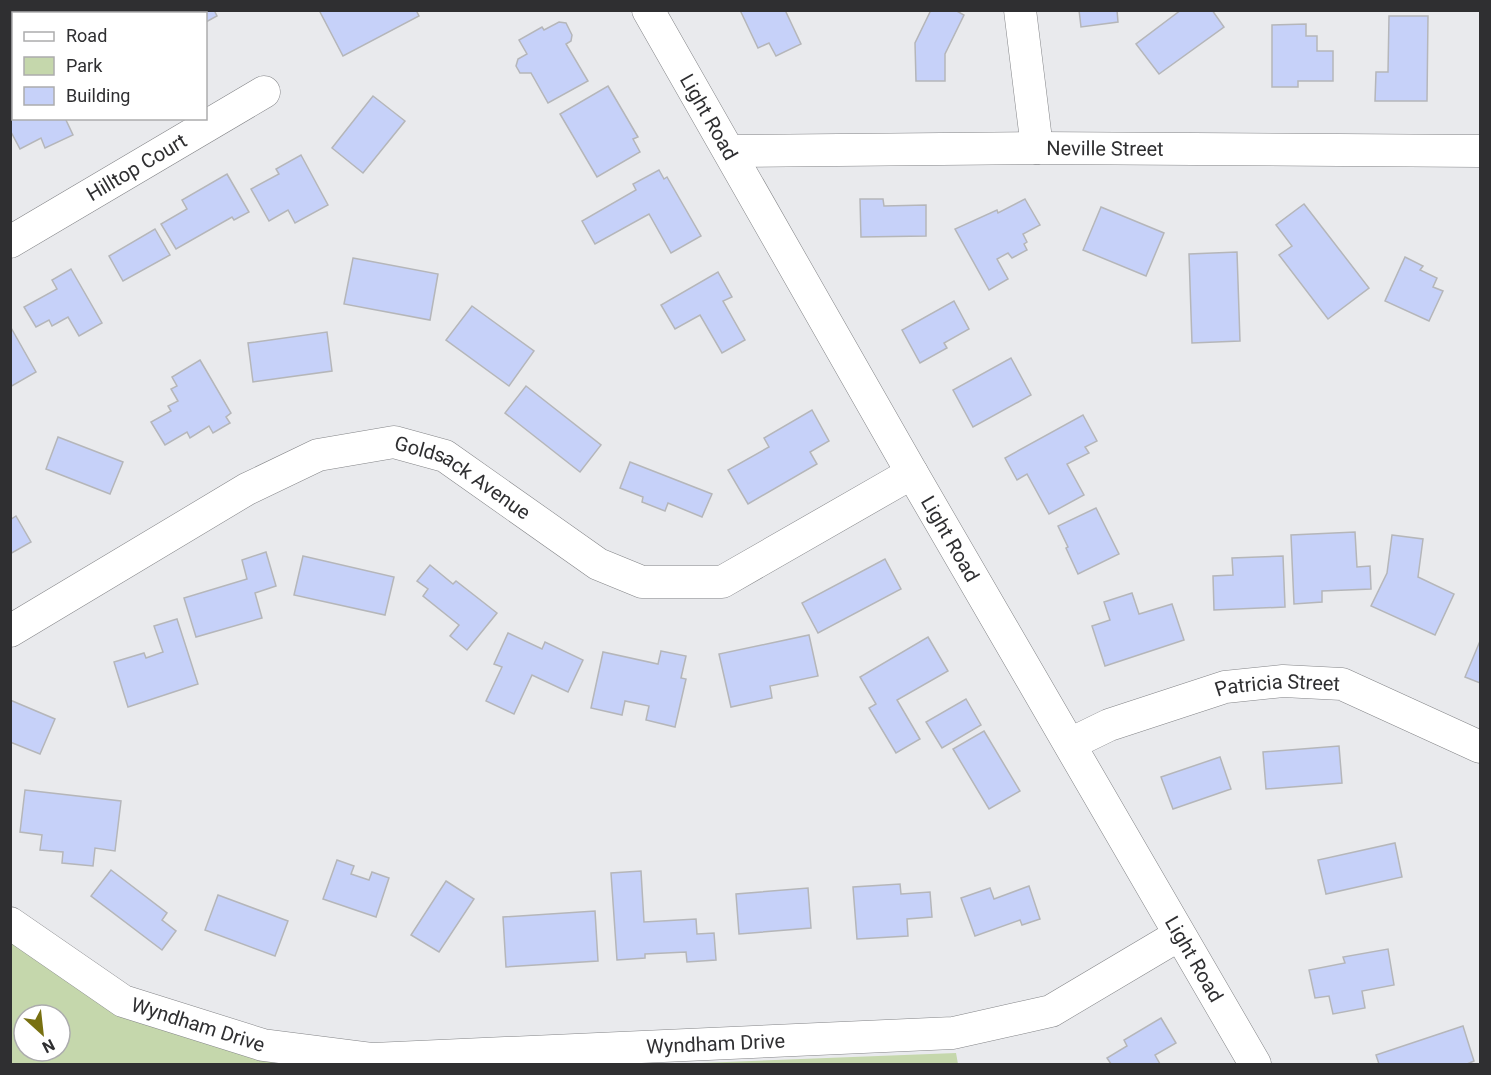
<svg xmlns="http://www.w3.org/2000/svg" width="1491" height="1075" font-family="Roboto,sans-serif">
<rect width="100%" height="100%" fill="#e9eaed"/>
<g fill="#c5d7ac" fill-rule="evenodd">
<path d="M10,939L117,1014L355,1064H11ZM24,1015H60V1051H24Z"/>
<path d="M956,1053L958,1064H676Z"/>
</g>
<g fill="#c6d1f9" stroke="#b5b6b9" stroke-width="1.5">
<path d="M78,10H90L93,14H75Z"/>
<path d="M140,10H214L217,16L206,22V14H141Z"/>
<path d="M319,10H416L419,16L343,56Z"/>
<path d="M740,10H785L801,44L776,56L769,43L758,48Z"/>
<path d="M931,10H955L964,15L945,54V81H916L915,43Z"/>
<path d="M1079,10H1117L1118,22L1081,27Z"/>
<path d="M1181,10H1212L1224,27L1159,74L1136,44Z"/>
<path d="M1389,16H1428L1427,101H1375L1376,72H1388Z"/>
<path d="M559,22L566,23L572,35L571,41L566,44L588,81L548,103L531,73H520L516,66L518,59L527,54L519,40L542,27L544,30Z"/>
<path d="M1306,24V36H1317V51H1333V81H1298V87H1272V25Z"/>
<path d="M608,86L638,137L633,139L640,152L597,177L560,114Z"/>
<path d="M373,96L405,121L363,173L332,148Z"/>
<path d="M14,118H65L73,135L45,148L41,138L20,149L10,130V119Z"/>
<path d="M301,155L328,205L295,223L288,210L269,221L251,189L279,174L276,169Z"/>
<path d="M659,170L664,179L667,177L701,236L671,253L649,214L595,244L582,221L636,190L633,184Z"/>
<path d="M227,174L249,212L234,220L232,217L176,249L161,224L187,209L182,200Z"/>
<path d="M860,199H883L884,206L926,205V236L861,237Z"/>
<path d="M1025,199L1040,225L1023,234L1027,242L1024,244L1027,250L1012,258L1008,253L997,259L1008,279L989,290L955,229L997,210L998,213Z"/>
<path d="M1304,204L1369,288L1328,319L1279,255L1292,246L1276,225Z"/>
<path d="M1101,207L1164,233L1146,276L1083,250Z"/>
<path d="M155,229L170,255L123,281L109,256Z"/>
<path d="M1237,252L1240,341L1192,343L1189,254Z"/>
<path d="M1405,257L1423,266L1420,270L1437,278L1433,287L1443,291L1429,321L1385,301Z"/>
<path d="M353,258L438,274L430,320L344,304Z"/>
<path d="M71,269L102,323L79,336L68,317L52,326L49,320L36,327L24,307L57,289L52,280Z"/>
<path d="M718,272L732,297L723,301L745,340L722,353L700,315L675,329L661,305Z"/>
<path d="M954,301L969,329L944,343L947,348L920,363L902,330Z"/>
<path d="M472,306L534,351L509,386L446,340Z"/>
<path d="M10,326L36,372L10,387Z"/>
<path d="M327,332L332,371L253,382L248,343Z"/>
<path d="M1011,358L1031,395L973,427L953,390Z"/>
<path d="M200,360L231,413L226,417L230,423L213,433L209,426L190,438L187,432L165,445L151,422L171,411L168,406L178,401L171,389L177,386L172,377Z"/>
<path d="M526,386L601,445L580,472L505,413Z"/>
<path d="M812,410L829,441L810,452L817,464L748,504L728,470L769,447L764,438Z"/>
<path d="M1083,415L1097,441L1085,447L1089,453L1067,464L1084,495L1049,514L1027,474L1017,480L1005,458Z"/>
<path d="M58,437L123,462L110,494L46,469Z"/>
<path d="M630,462L712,494L702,517L668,503L665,511L642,502L643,497L620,488Z"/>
<path d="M1096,508L1119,554L1078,574L1066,548L1068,547L1058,526Z"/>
<path d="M16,516L31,542L10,554V520Z"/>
<path d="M1355,532L1357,567L1370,566L1371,589L1322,591V602L1294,604L1291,535Z"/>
<path d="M1392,535L1423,539L1418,577L1454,594L1435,635L1371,606L1387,573Z"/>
<path d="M266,552L276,586L255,593L262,618L196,637L184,598L247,579L242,560Z"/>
<path d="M303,556L394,577L385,615L294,595Z"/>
<path d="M1283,556L1285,607L1214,610L1213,576L1233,575L1232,558Z"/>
<path d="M885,559L901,589L818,633L802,603Z"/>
<path d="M430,565L453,584L456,581L497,613L467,650L450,636L459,625L423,596L428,589L417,581Z"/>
<path d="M1132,593L1139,614L1172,604L1184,640L1105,666L1092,626L1110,620L1104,602Z"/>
<path d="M177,619L198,684L128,707L114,662L144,653L146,658L163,652L154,626Z"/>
<path d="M508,633L542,649L545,642L583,660L568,692L532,675L514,714L486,701L502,667L494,664Z"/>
<path d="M809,635L818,676L770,686L772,698L731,707L719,654Z"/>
<path d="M928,637L948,671L897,700L920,739L896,753L869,708L876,704L860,677Z"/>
<path d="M1480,641V683L1465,677Z"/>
<path d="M661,651L686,656L681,678L686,679L675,727L646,720L649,706L625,701L622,715L591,708L603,652L658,664Z"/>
<path d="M966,699L981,725L942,748L926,722Z"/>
<path d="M10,700L55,719L40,754L10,742Z"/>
<path d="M984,731L1020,791L989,809L953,749Z"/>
<path d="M1339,746L1342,783L1266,789L1263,752Z"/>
<path d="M1220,757L1231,789L1173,809L1161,777Z"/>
<path d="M25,790L121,801L115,851L95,848L93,866L62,863L63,852L40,850L42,835L20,832Z"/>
<path d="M1395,843L1402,877L1326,894L1318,860Z"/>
<path d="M337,860L354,866L351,874L369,880L372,872L389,878L376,917L323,899Z"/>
<path d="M111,870L167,913L162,920L176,931L162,950L91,896Z"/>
<path d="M641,871L644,922L696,919L697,934L714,933L716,960L687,962L686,952L645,954V958L617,960L611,873Z"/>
<path d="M446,881L474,899L439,952L411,935Z"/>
<path d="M900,884L901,894L930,892L932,917L907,919L908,936L857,939L853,887Z"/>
<path d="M1029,886L1040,919L1022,925L1020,920L975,936L961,898L990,888L994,899Z"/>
<path d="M808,888L811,928L739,934L736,894Z"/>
<path d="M218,895L288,921L275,956L205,930Z"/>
<path d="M595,911L598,961L506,967L503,917Z"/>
<path d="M1388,949L1394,985L1362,991L1365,1008L1333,1014L1329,996L1315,998L1309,970L1345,963L1343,957Z"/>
<path d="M1161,1018L1176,1043L1155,1055L1160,1064H1111L1107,1058L1127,1046L1124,1040Z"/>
<path d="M1463,1026L1474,1061L1467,1064H1379L1376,1055Z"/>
</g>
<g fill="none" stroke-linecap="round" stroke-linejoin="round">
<defs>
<g id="street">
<path id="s1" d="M648,10L912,473L1255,1064"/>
<path d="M1020,10L1037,148"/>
<path id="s2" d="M729,151L1037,148L1480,151"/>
<path id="s3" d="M10,242L264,92"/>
<path id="s4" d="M10,631L247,489L318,455L394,442L445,456L598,564L642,582H722L912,473"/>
<path id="s5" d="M1070,744L1109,725L1225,687L1283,681L1342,684L1480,747"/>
<path id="s6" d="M10,923L123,1001L263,1045L373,1059L953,1033L1051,1011L1179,935"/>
</g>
</defs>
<use href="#street" stroke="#838487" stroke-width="33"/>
<use href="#street" stroke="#fff" stroke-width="32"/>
</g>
<g text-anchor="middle" stroke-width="5" stroke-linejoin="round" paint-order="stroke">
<g font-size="20" fill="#2f2f31" stroke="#fff">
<text dy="7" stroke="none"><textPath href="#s1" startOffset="123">Light Road</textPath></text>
<text dy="7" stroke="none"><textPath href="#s2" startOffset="376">Neville Street</textPath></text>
<text dy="7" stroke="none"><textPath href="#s3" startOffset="147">Hilltop Court</textPath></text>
<text dy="7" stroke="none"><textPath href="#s4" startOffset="510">Goldsack Avenue</textPath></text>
<text dy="7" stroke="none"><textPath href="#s1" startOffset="609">Light Road</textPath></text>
<text dy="7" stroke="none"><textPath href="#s5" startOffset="218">Patricia Street</textPath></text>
<text dy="7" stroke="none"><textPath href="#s1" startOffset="1095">Light Road</textPath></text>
<text dy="7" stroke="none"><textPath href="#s6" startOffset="216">Wyndham Drive</textPath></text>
<text dy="7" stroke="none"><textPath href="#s6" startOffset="738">Wyndham Drive</textPath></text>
</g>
</g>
<rect width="1491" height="1075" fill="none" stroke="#2f2f31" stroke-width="24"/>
<rect x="12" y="12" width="195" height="108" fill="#ffffff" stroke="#acacad" stroke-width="1.5"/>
<rect x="24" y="32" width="30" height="9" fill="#ffffff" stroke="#acacad" stroke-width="1.5"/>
<text x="66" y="42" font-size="18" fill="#2f2f31">Road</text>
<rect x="24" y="57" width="30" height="18" fill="#c5d7ac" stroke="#acacad" stroke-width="1.5"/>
<text x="66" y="72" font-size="18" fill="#2f2f31">Park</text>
<rect x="24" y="87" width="30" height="18" fill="#c6d1f9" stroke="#acacad" stroke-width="1.5"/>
<text x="66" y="102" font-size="18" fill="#2f2f31">Building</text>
<g transform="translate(42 1033) rotate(153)"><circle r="28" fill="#ffffff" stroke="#acacad" stroke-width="1.5"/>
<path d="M0-4.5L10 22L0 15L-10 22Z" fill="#787011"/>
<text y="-9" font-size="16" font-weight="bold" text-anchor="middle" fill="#2f2f31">N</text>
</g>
</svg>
